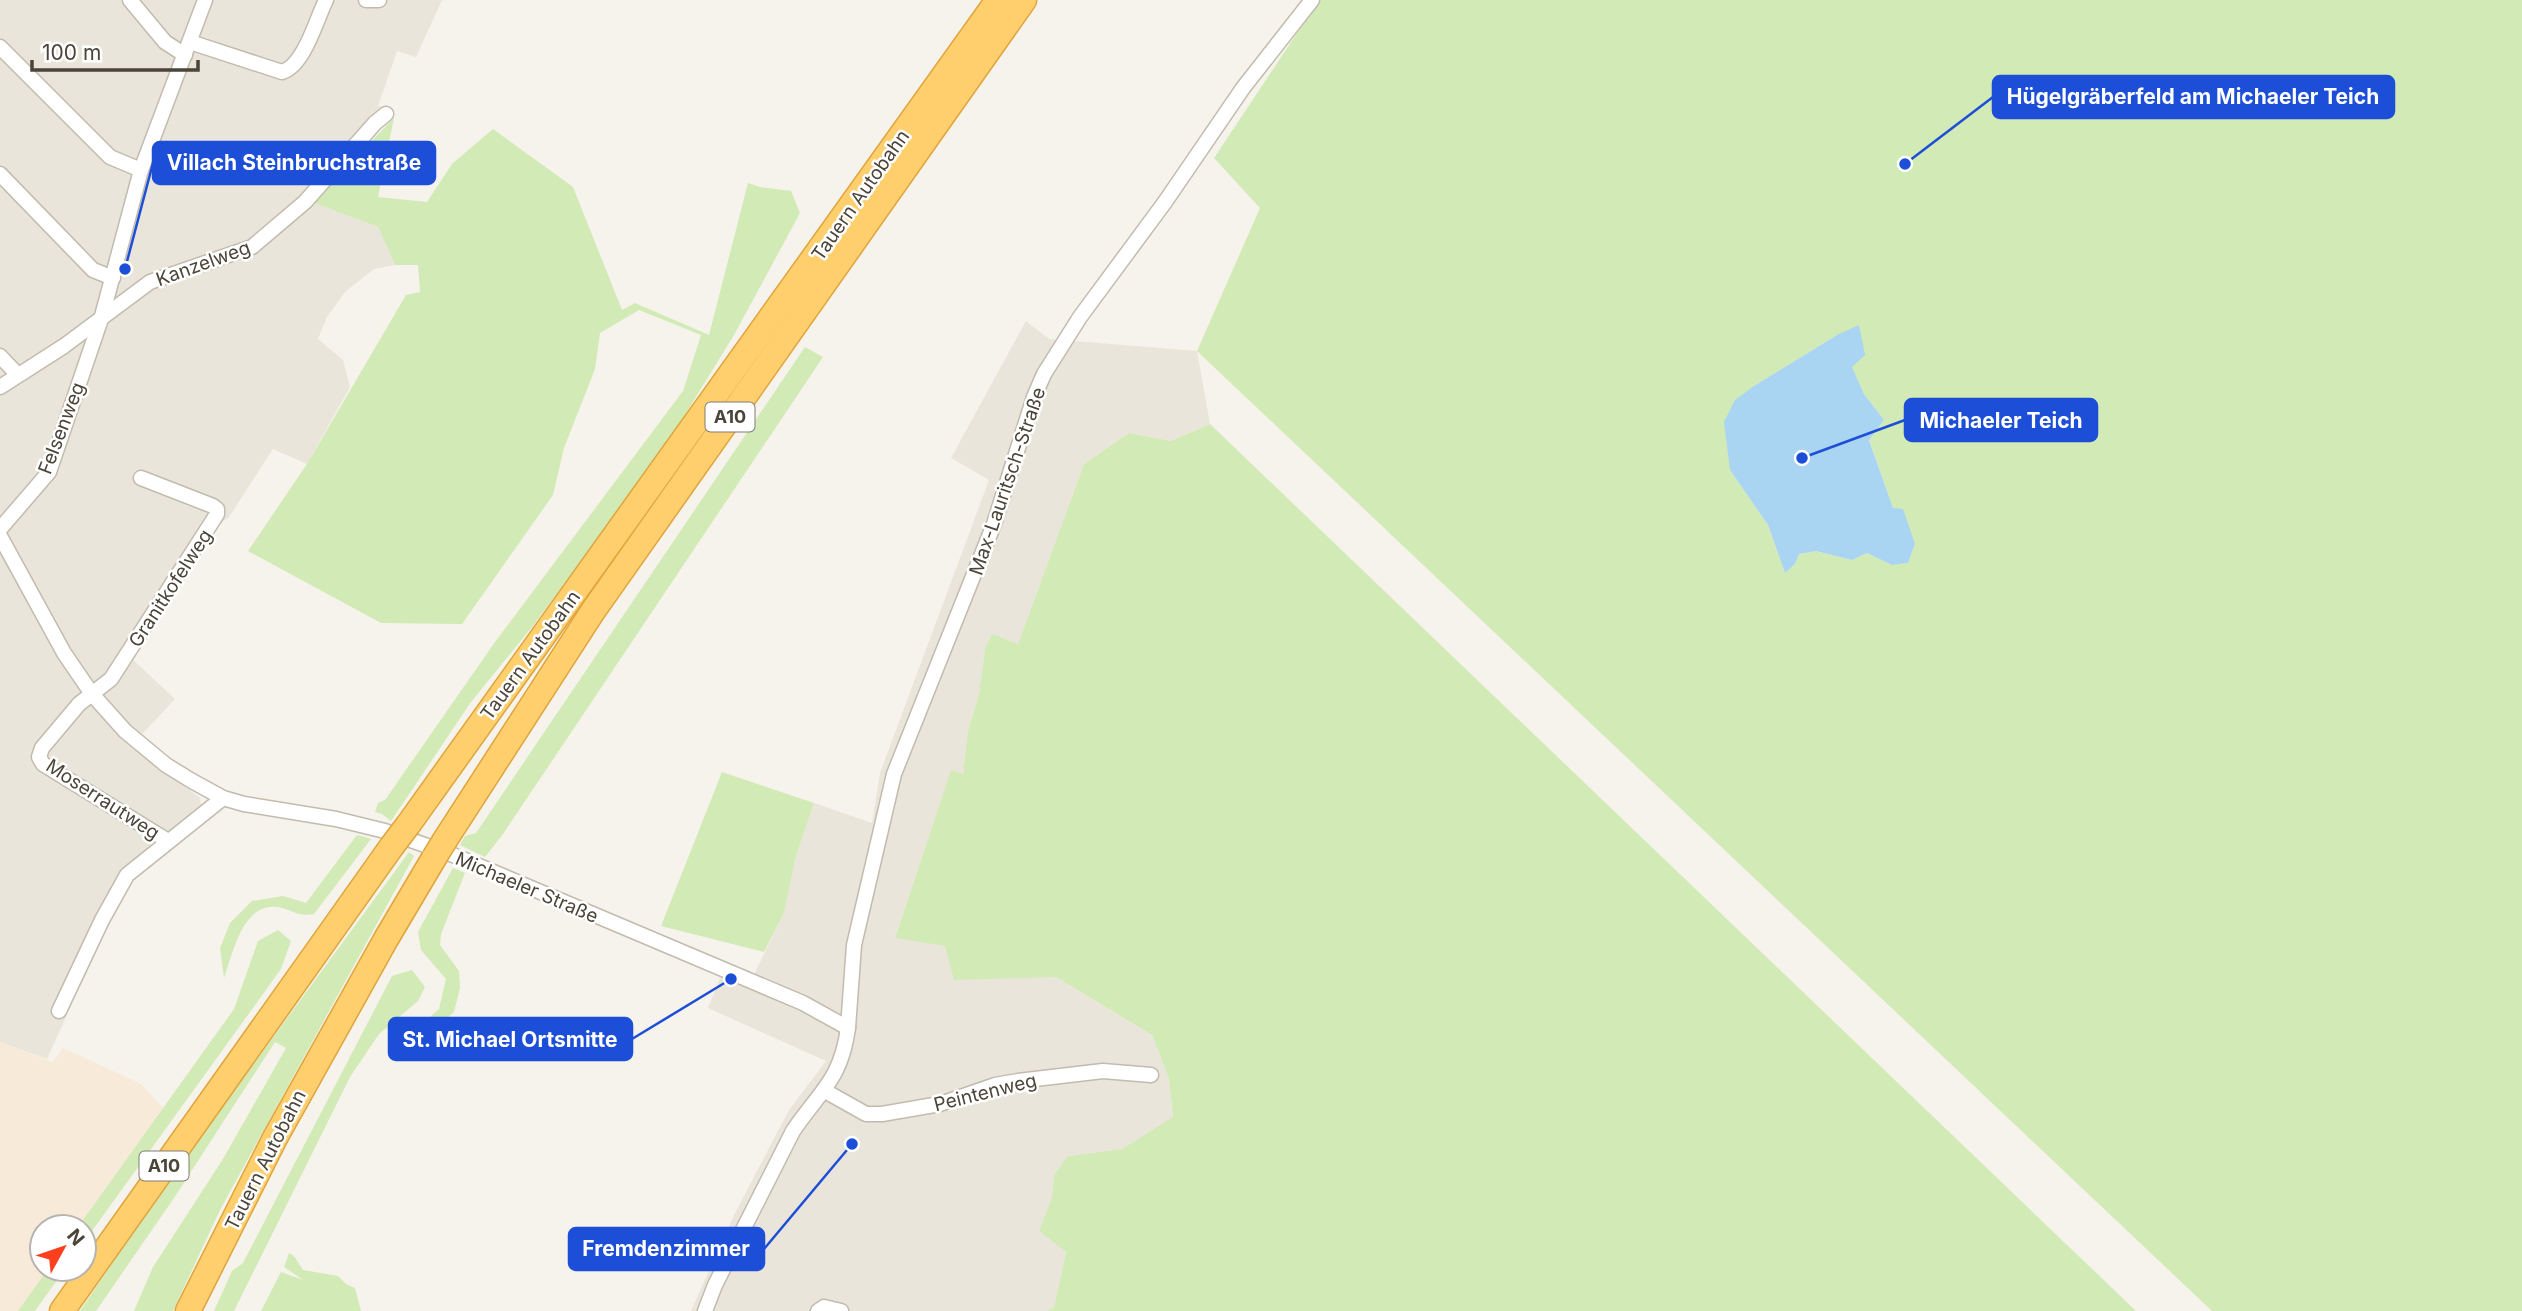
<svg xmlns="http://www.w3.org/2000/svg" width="2522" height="1311" font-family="Inter,sans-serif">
<rect width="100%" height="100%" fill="#f6f3ec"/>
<g fill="#eae5da">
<path d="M0,0H442L416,57L397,51L378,106L384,107L313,202L378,227L395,265L374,269L345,292L327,317L318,339L343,360L350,387L307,464L273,449L229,517L215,528L131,658L175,699L131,746L200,798L201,806L124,871L54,1011L66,1017L47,1059L0,1042Z"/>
<path d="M1026,321L1049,339L1197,351L1210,424L1171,441L1129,433L1084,464L1018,644L992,635L985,649L979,694L968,731L963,774L951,771L895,937L945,946L1056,977L1152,1035L1169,1079L1173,1118L1122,1149L1068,1156L1054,1175L1052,1197L1039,1231L1066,1251L1054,1307L1047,1311H691L735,1213L789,1110L826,1061L708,1008L721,976L748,987L784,913L796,856L814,803L872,823L880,773L989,480L951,458Z"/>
</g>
<path fill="#f7ead8" d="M0,1042L53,1062L63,1048L141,1084L163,1108L78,1227H42V1269H48L18,1311H0Z"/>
<g fill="#d2eab5" fill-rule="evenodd">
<path d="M1319,0H2522V1311H2212L1197,351L1260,208L1214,158ZM1837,335L1864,394L1884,420L1869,439L1893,508L1915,544L1908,563L1892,565L1867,553L1852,560L1816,551L1799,554L1795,564L1785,573L1768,525L1730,470L1754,386Z"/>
<path d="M394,118L378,197L427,202L452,164L493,129L573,187L622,310L635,303L709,335L748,183L760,187L791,191L800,213L734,335L662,452L532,627L471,702L391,821L382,814L375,812L378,803L385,800L495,642L683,391L701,335L639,310L600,333L595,369L564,448L553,495L462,624L381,623L248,551L307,464L406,295L420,292L418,265H395L378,227L312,202Z"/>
<path d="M805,347L823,357L503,834L485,857L460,845L465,836L476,833Z"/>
<path d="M1210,424L2136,1311H1047L1054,1307L1066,1252L1039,1231L1052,1197L1054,1175L1068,1156L1122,1149L1173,1117L1169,1079L1152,1035L1056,977L954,980L945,946L895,938L951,770L963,774L968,731L979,694L985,649L992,634L1018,644L1084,464L1129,433L1171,441Z"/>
<path d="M722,772L814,803L796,856L784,913L764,952L661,926Z"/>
<path d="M357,835L371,839L314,914C296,917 292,909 277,907C242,903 233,954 224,978L220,948L230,923L252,901L283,896L306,903Z"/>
<path d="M409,852L414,856L220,1210L173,1311H134L153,1267L223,1159L286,1048L275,1042L174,1198L96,1311H80L170,1178Z"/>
<path d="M453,868L465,873L441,934L440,945L459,971L460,988L454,1012L424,1038L415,1030L439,1009L446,979L421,950L418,932Z"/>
<path d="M278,930L291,941L281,969L84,1242V1227H78L234,1009L258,941Z"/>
<path d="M412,970L425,987L418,1001L379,1034L350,1077L234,1311H214L232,1271L243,1263L392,976Z"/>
<path d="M289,1253L294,1256L303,1270L338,1276L346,1284L355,1288L361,1311H261L281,1272L303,1280L284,1267Z"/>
<path d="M48,1269H65L35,1311H18Z"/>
</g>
<path fill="#a9d4f2" d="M1859,325L1865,355L1852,367L1864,394L1884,420L1869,440L1893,508L1903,509L1915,544L1908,563L1892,565L1867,553L1852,560L1816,551L1799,554L1795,564L1785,573L1768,525L1730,470L1724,422L1735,400L1754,386L1837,335Z"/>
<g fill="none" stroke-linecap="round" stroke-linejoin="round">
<defs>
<g id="street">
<path d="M130,0L165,42L185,55"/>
<path d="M366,0H379"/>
<path d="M190,42L282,72C304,66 316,20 326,0"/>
<path d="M0,47L110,157L141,170"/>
<path d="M0,174L93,270L113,278"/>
<path d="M0,356L17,374"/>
<path d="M0,387L64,346L150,282L252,247L305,202L375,123L386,114"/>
<path d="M141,478L213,506L217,509V514L111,679L79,704L42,748L39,757L43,764L168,841"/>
<path d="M0,529L49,472L102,316L141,170L205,0"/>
<path d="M0,536L64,653L92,694L125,731L166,765L192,781L223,798L244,804L336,819L385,831L453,855L803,1003L848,1028C841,1080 820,1091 793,1131L715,1285L705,1311"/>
<path d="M59,1011L102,920L127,875L223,798"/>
<path d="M848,1028L854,945L894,774L994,524L1034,397L1044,374L1080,317L1165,202L1243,88L1312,0"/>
<path d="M825,1091L866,1114H882L940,1104L995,1085L1018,1081L1103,1071L1151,1075"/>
<path d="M818,1311L824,1307L841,1311"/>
</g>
<g id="highway">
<path d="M408,825L998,0"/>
<path d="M445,840L593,611L1024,0"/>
<path d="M62,1311L392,846"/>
<path d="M188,1311L275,1138L386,939L434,858"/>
</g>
</defs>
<use href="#street" stroke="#c2bbae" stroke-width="17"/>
<use href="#highway" stroke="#e0a43c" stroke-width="27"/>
<use href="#street" stroke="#fff" stroke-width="14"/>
<use href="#highway" stroke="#ffcf6e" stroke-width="24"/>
<defs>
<g id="highway-bridge">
<path d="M392,846L408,825"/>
<path d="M434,858L445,840"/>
</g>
</defs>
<use href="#highway-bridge" stroke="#e0a43c" stroke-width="27" stroke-linecap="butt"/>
<use href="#highway-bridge" stroke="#ffcf6e" stroke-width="24"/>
</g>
<g text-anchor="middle" stroke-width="5" stroke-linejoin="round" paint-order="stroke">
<g fill="#fff" stroke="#817c74" stroke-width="2">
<rect x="705.5" y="402.5" width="49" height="29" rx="5"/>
<rect x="139.5" y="1151.5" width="49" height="29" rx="5"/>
</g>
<g font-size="18" font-weight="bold" fill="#4b4439">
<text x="730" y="423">A10</text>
<text x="164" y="1172">A10</text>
</g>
<g font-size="19" fill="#4b4439" stroke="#fff">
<text transform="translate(860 195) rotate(-55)" y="7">Tauern Autobahn</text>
<text transform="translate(203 263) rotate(-20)" y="7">Kanzelweg</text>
<text transform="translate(61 428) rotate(-69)" y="7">Felsenweg</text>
<text transform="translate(1007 481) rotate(-71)" y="7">Max-Lauritsch-Straße</text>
<text transform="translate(170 588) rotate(-57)" y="7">Granitkofelweg</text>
<text transform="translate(530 655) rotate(-54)" y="7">Tauern Autobahn</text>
<text transform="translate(103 799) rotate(33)" y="7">Moserrautweg</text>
<text transform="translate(527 887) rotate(23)" y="7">Michaeler Straße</text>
<text transform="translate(985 1092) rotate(-14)" y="7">Peintenweg</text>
<text transform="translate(265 1160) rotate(-63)" y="7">Tauern Autobahn</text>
</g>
</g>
<path fill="none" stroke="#1d4ed8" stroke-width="2.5" d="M1905 164L1993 97M125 269L153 163M1802 458L1905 420M731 979L632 1039M852 1144L764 1249"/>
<g fill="#1d4ed8" stroke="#fff" stroke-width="2.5">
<circle cx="1905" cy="164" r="7"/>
<circle cx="125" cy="269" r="7"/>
<circle cx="1802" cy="458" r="7"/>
<circle cx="731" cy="979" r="7"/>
<circle cx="852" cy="1144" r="7"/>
</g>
<g fill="#1d4ed8" stroke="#1d4ed8" stroke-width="2.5">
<rect x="1993" y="76" width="401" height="42" rx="7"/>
<rect x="153" y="142" width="282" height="42" rx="7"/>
<rect x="1905" y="399" width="192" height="42" rx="7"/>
<rect x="389" y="1018" width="243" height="42" rx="7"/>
<rect x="569" y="1228" width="195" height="42" rx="7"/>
</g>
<g font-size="21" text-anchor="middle" font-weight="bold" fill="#fff">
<text x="2193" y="104">Hügelgräberfeld am Michaeler Teich</text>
<text x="294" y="170">Villach Steinbruchstraße</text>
<text x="2001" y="428">Michaeler Teich</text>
<text x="510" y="1047">St. Michael Ortsmitte</text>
<text x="666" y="1256">Fremdenzimmer</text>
</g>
<g transform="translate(63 1248) rotate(50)"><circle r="33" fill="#ffffff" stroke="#b7b4b0" stroke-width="2"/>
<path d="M0-5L12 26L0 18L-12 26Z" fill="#fc3f1d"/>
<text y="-10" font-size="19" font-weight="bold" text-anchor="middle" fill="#4b4439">N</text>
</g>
<path d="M32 60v10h166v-10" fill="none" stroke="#4b4439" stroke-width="3.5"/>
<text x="42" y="60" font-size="21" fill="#4b4439" stroke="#ffffff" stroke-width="5" paint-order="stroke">100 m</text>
</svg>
